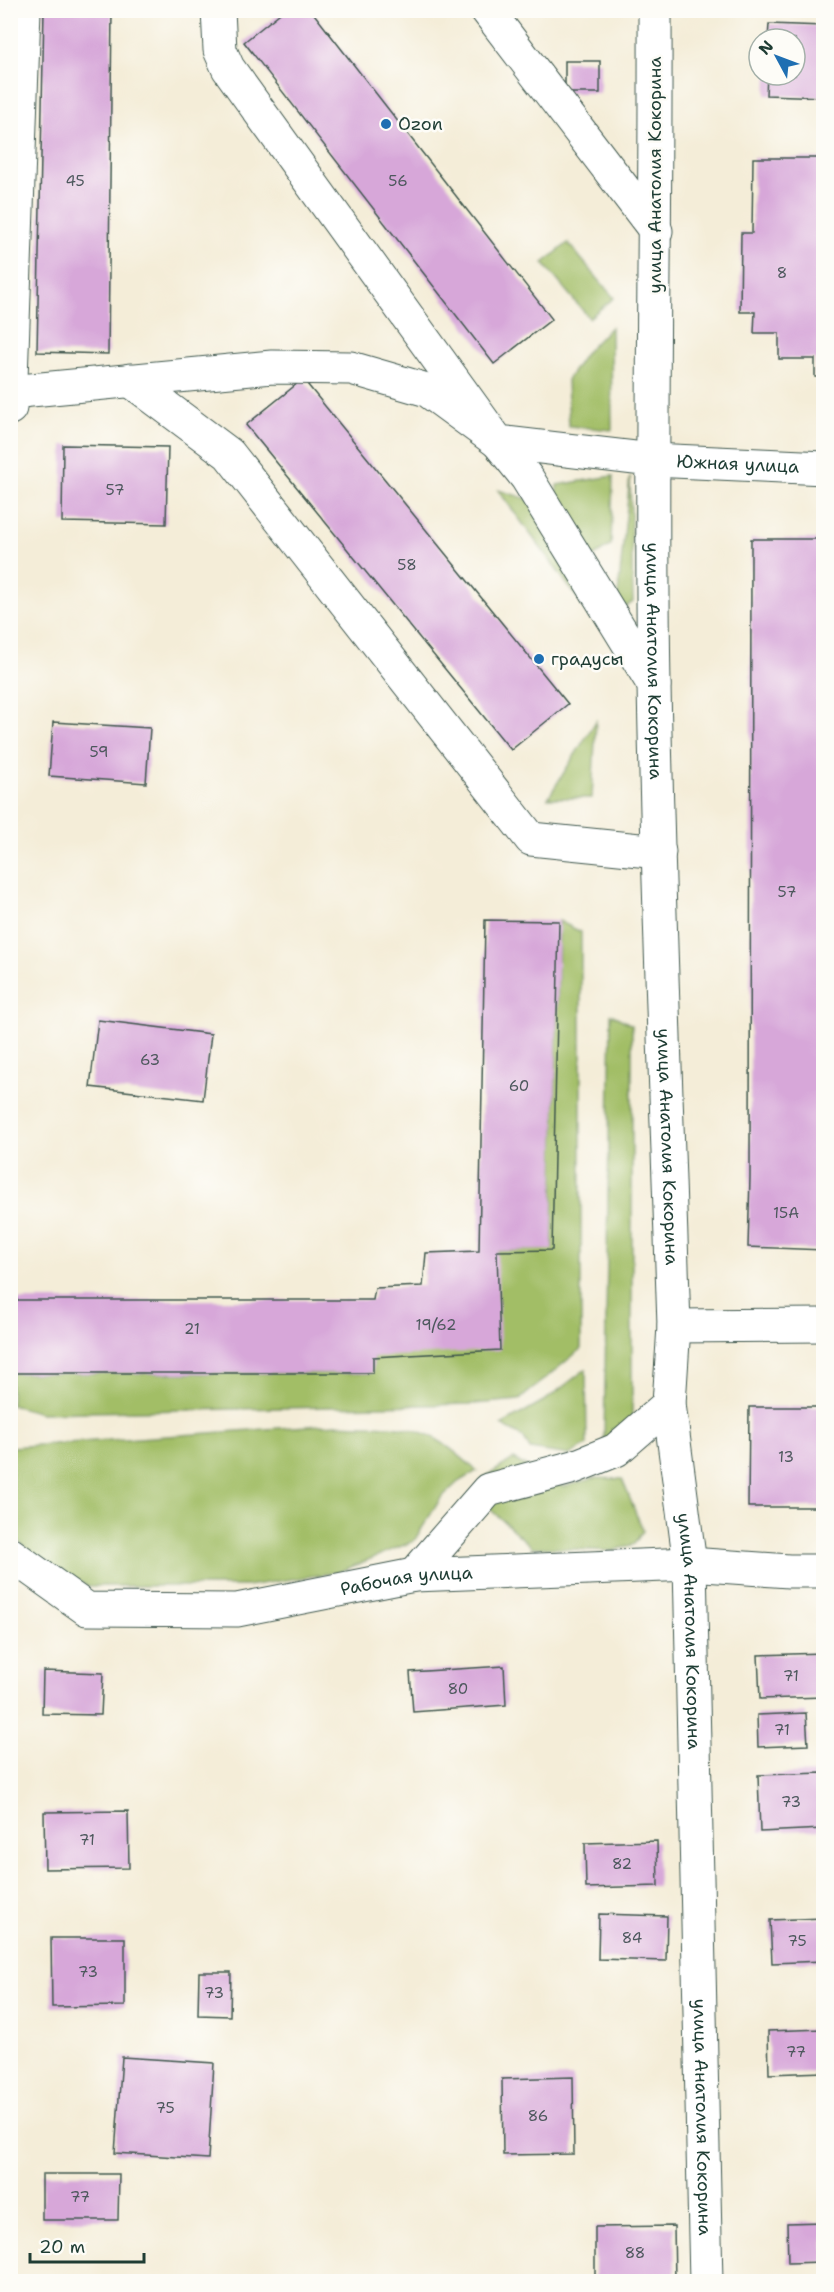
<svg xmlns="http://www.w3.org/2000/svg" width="834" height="2292" font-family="'Shantell Sans',sans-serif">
<rect width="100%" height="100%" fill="#fdfcf7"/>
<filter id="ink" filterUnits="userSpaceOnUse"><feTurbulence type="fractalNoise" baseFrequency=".0167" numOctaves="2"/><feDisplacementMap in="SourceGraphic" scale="12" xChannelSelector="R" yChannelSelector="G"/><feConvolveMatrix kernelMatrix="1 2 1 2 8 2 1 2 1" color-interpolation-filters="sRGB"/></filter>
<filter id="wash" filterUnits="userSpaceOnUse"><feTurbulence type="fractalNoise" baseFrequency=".008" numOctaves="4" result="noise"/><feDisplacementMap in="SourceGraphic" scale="24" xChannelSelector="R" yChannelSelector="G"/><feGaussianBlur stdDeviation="1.35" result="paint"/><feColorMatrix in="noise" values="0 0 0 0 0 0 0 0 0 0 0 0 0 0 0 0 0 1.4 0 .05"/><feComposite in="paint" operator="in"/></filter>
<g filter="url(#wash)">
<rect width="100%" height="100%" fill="#f4edd8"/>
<g fill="#a2be66" stroke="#607e4d" stroke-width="1.5">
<path d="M568,243L614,298L589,318L543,263Z"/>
<path d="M611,327L612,430L569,426L567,380L586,352Z"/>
<path d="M613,476L611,545L591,558L556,501L557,485Z"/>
<path d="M630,477L633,602L616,613Z"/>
<path d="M498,490L528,499L604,620L598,626Z"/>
<path d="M596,721L592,798H548Z"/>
<path d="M559,921L581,932V1349L519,1400L474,1404L41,1413L11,1405V1373H372L373,1357L497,1251L552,1249Z"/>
<path d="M611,1014L632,1025V1423L604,1441Z"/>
<path d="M586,1369L587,1445L569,1455L530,1449L523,1437L501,1425L547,1399Z"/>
<path d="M336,1424C364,1426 398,1423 424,1433C444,1441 462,1458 477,1471L458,1482L441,1498L414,1541L339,1572L247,1586H87L31,1553L11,1534V1447Z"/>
<path d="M513,1459L563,1487L595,1478L622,1479L643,1531L634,1544L612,1551L532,1547L490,1509L482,1479Z"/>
</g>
<g id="blocks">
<g fill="#d7a7d9">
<path d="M44,10H112L108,354L37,352Z"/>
<path d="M284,10H311L552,319L494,364L244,42Z"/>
<path d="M769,24L824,26V97L766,95L767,75H795V39H768Z"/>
<rect x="565" y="61" width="35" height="32"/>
<path d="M753,158H824V377H815V359H779V333H754L755,312H740L741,233H752Z"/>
<path d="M303,379L568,704L511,750L246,425Z"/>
<path d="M63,445L168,447L166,524L62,522Z"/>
<path d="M819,531H824V1250L748,1247L750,1177L751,539H817Z"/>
<path d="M53,722L150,728L146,783L49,776Z"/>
<path d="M485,920L559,921L552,1250L497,1251L500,1350L373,1357V1373H10V1300H373L375,1288L423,1286L426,1253L479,1251Z"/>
<path d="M98,1020L211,1034L203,1100L90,1087Z"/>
<path d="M749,1407H824V1507H748Z"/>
<path d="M824,1653V1697L760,1699L758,1655Z"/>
<path d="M504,1666L506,1705L413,1712L410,1672Z"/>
<path d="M43,1671L103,1673L101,1715L42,1714Z"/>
<path d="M806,1713L808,1745L758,1747L757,1715Z"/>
<path d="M824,1773V1829L760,1832L758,1775Z"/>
<path d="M128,1811L129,1868L45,1869L44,1812Z"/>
<path d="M657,1841L658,1886L586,1888L585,1843Z"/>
<path d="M599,1914L667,1916L666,1961L598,1959Z"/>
<path d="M824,1918V1961L772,1963L770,1920Z"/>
<path d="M51,1938H125V2006L52,2007Z"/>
<path d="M199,1972H231L230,2016L198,2015Z"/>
<path d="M824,2029V2072L769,2074L768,2031Z"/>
<path d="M122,2057L214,2063L208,2159L115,2153Z"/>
<path d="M573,2077L574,2154L503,2155L502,2079Z"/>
<path d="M42,2174H119L118,2220H42Z"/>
<path d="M824,2222V2262L788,2263L787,2223Z"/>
<path d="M674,2226L675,2280L595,2281V2227Z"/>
</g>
</g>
</g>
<g filter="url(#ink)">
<use href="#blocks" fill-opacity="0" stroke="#3f574d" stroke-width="1.5"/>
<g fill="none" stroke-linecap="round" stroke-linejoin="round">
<defs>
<g id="minor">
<path id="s1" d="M218,10L220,50L228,68L498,442L652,460L824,468"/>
<path d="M487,10L656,231"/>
<path id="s2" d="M655,10C656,235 650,460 654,685C658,899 667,1112 674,1326L669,1404L690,1564L706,2282"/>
<path d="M130,380L229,454L531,839L659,852"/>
<path d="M10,392L272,367L351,368L427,390L498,442L527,478L654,685"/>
<path d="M10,408L24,10"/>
<path d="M674,1326L824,1325"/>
<path id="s3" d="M10,1554L87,1609L237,1610L414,1575L690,1564L789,1571H824"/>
<path d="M414,1575L488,1490L574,1467L616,1450L669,1404"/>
</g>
</defs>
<use href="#minor" stroke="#3f574d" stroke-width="35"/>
<use href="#minor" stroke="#fff" stroke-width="33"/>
</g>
</g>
<g fill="#1f6fb2" stroke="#fdfcf7" stroke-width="2">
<circle cx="386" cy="124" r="6"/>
<circle cx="539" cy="659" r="6"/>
</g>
<g text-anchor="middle" stroke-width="5" stroke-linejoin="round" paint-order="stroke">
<g font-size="15" fill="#4d585d">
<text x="75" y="186">45</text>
<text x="398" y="186">56</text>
<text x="782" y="278">8</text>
<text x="115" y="495">57</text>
<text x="407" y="570">58</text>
<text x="99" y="757">59</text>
<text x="787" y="897">57</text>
<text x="150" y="1065">63</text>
<text x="519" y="1091">60</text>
<text x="786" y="1218">15А</text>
<text x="436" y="1330">19/62</text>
<text x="192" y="1334">21</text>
<text x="786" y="1462">13</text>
<text x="791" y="1681">71</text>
<text x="458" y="1694">80</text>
<text x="782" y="1735">71</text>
<text x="791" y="1807">73</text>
<text x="87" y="1845">71</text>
<text x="622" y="1869">82</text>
<text x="632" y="1943">84</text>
<text x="797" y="1946">75</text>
<text x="88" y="1977">73</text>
<text x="214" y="1998">73</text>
<text x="796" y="2057">77</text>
<text x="165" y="2113">75</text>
<text x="538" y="2121">86</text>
<text x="80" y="2202">77</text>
<text x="635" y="2258">88</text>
</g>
<g font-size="18" fill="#1f3d34" stroke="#fdfcf7" text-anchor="start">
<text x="398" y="130">Ozon</text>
<text x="551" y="665">градусы</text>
</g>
<g font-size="18" fill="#1f3d34" stroke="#fdfcf7">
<text transform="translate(655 175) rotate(-90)" y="6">улица Анатолия Кокорина</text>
<text dy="6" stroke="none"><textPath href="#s1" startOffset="762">Южная улица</textPath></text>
<text dy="6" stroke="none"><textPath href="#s2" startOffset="651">улица Анатолия Кокорина</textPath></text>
<text dy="6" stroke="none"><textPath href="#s2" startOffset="1137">улица Анатолия Кокорина</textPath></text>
<text dy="6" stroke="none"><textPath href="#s3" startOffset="417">Рабочая улица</textPath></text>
<text dy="6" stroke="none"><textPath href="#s2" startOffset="1623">улица Анатолия Кокорина</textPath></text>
<text dy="6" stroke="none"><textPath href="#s2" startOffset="2109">улица Анатолия Кокорина</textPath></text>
</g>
</g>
<rect width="834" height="2292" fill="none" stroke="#fdfcf7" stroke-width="36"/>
<g transform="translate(777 57) rotate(311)"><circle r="28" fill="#fdfcf7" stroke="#a4b0a9" stroke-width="1.5"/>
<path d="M0-4.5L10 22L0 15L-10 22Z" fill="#1f6fb2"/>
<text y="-9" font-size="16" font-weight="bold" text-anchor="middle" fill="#1f3d34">N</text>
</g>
<path d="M30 2253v9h114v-9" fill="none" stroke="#1f3d34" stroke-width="3"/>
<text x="39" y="2253" font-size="18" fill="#1f3d34" stroke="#fdfcf7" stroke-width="4.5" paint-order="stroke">20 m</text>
</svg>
